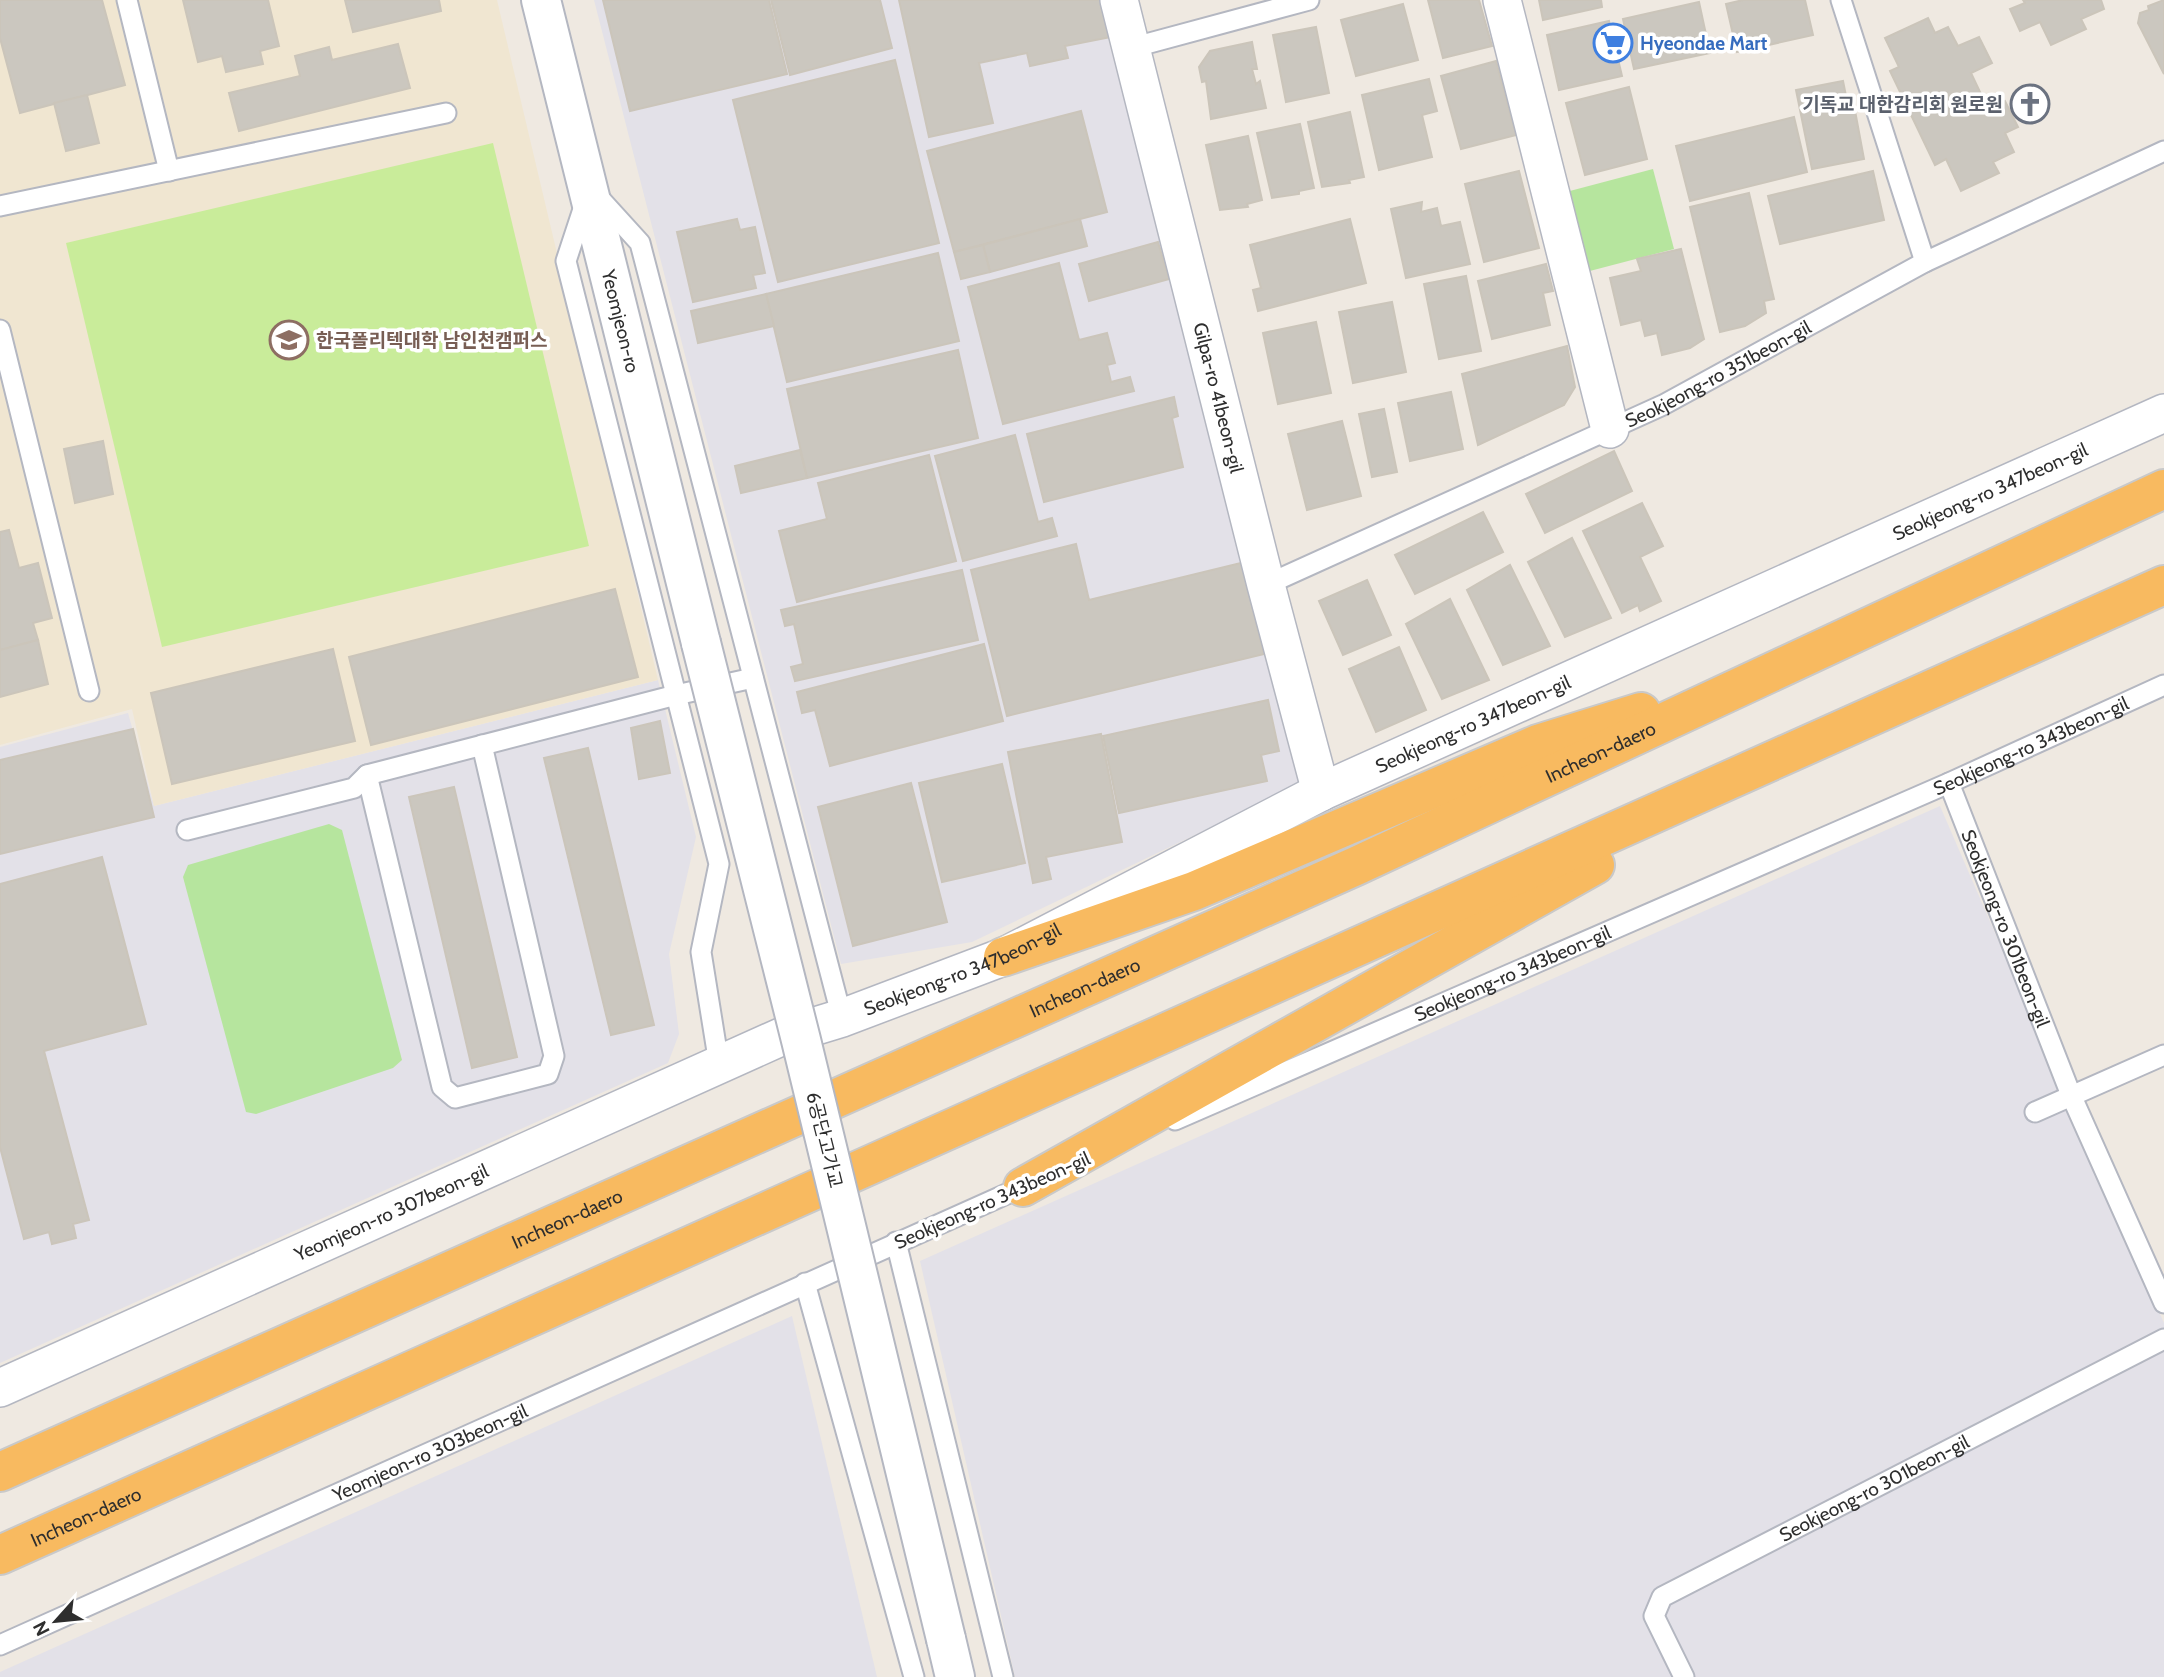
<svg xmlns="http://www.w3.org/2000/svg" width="2164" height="1677" font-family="Cabin,'Noto Sans KR',sans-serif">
<rect width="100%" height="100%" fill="#efe9e1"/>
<g fill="#e3e1e8">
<path d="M594,0H1098L1303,783L972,942L841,964Z"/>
<path d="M658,680L696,837L669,954L679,1034L668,1063L0,1363V747L128,713L154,806Z"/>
<path d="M1940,806L2164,1323V1677H1015L920,1261Z"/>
<path d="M792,1316L877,1677H0V1672Z"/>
</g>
<path fill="#f0e6d1" d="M0,0H497L658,680L154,806L132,709L0,745Z"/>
<g fill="#b6e59e">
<path d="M1653,169L1674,249L1586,272L1566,192Z"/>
<path d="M329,824L342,830L402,1060L393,1068L256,1114L246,1112L183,877L188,865Z"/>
</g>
<path fill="#c9ec9a" d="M493,143L589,546L162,647L66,243Z"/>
<g fill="#cbc7bf" stroke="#cbc5ba" stroke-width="2">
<path d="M0,0H102L125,85L20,113L0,38Z"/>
<path d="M183,0H268L279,46L260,51L263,64L226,72L222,56L198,62Z"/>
<path d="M345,0H439L441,11L353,32Z"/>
<path d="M603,0H769L787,74L630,111Z"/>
<path d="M771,0H880L892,48L790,75Z"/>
<path d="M899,0H1103L1111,37L1065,46L1068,58L1030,66L1027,53L979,63L993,123L929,137Z"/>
<path d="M1428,0H1479L1492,46L1443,58Z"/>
<path d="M1539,0H1601L1602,7L1543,20Z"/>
<path d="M1743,0H1805L1813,35L1737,52L1726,4Z"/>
<path d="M2023,0H2101L2104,9L2081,19L2086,29L2051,45L2040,22L2020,31L2010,9L2025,3Z"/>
<path d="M2164,0V74L2138,23L2140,13L2149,10L2148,6Z"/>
<path d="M1699,2L1710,53L1634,69L1623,19Z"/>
<path d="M1403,4L1418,60L1356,76L1341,20Z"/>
<path d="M1928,18L1935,33L1948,27L1958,46L1979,37L1992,63L1971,73L1988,109L2005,101L2018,127L2005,133L2014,152L1993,162L1999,173L1961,191L1946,159L1935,165L1890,71L1899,67L1885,38Z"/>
<path d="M1609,21L1622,76L1559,90L1547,35Z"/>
<path d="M1316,27L1329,93L1286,102L1273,35Z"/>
<path d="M1252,42L1257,69H1252L1256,84L1260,81L1266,108L1211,119L1206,81L1202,82L1199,67L1210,51Z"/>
<path d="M398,44L410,88L239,131L229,93L300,76L295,56L329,47L332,60Z"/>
<path d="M895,60L939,243L778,282L733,100Z"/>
<path d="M1496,61L1516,135L1461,149L1441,76Z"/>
<path d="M1429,79L1437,111L1422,115L1432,157L1379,170L1362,95Z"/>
<path d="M1843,81L1847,101L1853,100L1864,159L1812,169L1796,90Z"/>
<path d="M1629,87L1647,159L1585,175L1566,103Z"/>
<path d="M87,95L99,143L66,151L54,103Z"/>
<path d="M1081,111L1107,212L954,252L927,151Z"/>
<path d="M1350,112L1364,177L1349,180L1350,183L1322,187L1308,122Z"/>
<path d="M1794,117L1807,172L1690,201L1676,146Z"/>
<path d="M1300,124L1314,188L1299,191V194L1272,198L1257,133Z"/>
<path d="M1248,136L1262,200L1247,204L1248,207L1220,210L1206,145Z"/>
<path d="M1519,171L1539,248L1484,262L1465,184Z"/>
<path d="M1873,171L1884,220L1780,244L1768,196Z"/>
<path d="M1749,193L1774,299L1764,301L1766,313L1745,326L1720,332L1690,207Z"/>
<path d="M1422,202L1421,212L1437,208L1441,226L1460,222L1470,264L1406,278L1391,209Z"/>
<path d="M737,219L740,230L755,227L765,273L753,275L756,288L693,302L677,232Z"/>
<path d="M1080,219L1087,246L990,272L983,245Z"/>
<path d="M1350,219L1366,283L1258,311L1253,290L1261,288L1250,245Z"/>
<path d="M1158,242L1169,279L1089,301L1079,264Z"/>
<path d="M983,245L990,272L961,279L954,252Z"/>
<path d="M1681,249L1704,339L1690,348L1662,355L1657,333L1645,336L1641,320L1621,325L1610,278L1641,271L1637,259Z"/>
<path d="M938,253L959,341L787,382L766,294Z"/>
<path d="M1059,263L1079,340L1107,333L1115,363L1107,365L1111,382L1130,377L1134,391L1003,424L968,287Z"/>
<path d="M1546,264L1553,291L1543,293L1550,325L1492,339L1478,281Z"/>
<path d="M1466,276L1481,351L1439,359L1424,284Z"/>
<path d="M766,294L774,326L698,343L691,311Z"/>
<path d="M1392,302L1406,372L1353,383L1339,312Z"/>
<path d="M1316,322L1331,393L1278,404L1263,333Z"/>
<path d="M1567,346L1575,387L1564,405L1478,445L1462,374Z"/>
<path d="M958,350L978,438L807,478L787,389Z"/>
<path d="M1451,392L1463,449L1410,461L1398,403Z"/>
<path d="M1174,397L1178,416L1172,418L1183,467L1044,502L1027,434Z"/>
<path d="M1384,409L1397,472L1372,477L1359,414Z"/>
<path d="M1342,421L1361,496L1307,510L1288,434Z"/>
<path d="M1015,435L1038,522L1052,518L1057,536L963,561L935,456Z"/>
<path d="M103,441L113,494L75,503L64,449Z"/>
<path d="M800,450L807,478L741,493L735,466Z"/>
<path d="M1614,451L1632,491L1545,533L1526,494Z"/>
<path d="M929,455L956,561L797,602L779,531L827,519L818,483Z"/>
<path d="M1642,503L1663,546L1640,557L1661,601L1640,611L1638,605L1622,613L1583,531Z"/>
<path d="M1483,512L1503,552L1415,594L1395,555Z"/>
<path d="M9,530L19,568L38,563L52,618L33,623L38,640L0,650V532Z"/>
<path d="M1572,538L1611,618L1565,637L1528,562Z"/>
<path d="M1076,544L1089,600L1241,563L1264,654L1007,716L971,570Z"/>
<path d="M1510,565L1550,646L1503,665L1467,590Z"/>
<path d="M962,570L978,640L795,681L791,667L803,664L794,624L785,626L781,610Z"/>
<path d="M1367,580L1391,635L1343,655L1319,601Z"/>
<path d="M615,589L638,677L371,745L349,657Z"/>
<path d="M1450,599L1489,680L1442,699L1406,624Z"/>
<path d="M38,640L48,684L0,697V650Z"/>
<path d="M984,644L1003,721L830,766L815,710L802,713L797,692Z"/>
<path d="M1399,647L1426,710L1376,732L1349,669Z"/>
<path d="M333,649L355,741L172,784L151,693Z"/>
<path d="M1268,700L1279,751L1261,755L1267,781L1119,813L1103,736Z"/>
<path d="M660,721L670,773L639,779L631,728Z"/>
<path d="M133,729L154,817L0,854V760Z"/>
<path d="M1101,734L1122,842L1046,857L1051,879L1033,883L1008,752Z"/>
<path d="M588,748L654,1025L611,1035L544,758Z"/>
<path d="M1002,764L1025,863L942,882L919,783Z"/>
<path d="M911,783L947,922L853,946L818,807Z"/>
<path d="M454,787L517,1057L472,1068L409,797Z"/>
<path d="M102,857L146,1024L44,1051L89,1220L73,1224L76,1238L52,1244L49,1232L24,1239L0,1147V884Z"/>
</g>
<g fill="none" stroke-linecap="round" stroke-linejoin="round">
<defs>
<g id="service">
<path d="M127,0L169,171"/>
<path d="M1841,0L1925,262"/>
<path d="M1131,48L1309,0"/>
<path d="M0,206L446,113"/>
<path d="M0,330L89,691"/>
<path id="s1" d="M1266,585L1663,405L1925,262L2164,151"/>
<path d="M367,775L442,1087L455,1098L548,1074L554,1056L482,745"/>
<path id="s2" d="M1949,783L2071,1095L2164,1303"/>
<path d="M187,830L354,788L367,775L676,695L753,678"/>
<path d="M719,1064L701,952L719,864L566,261L590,188L640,243L842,1018"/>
<path d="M2035,1112L2164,1055"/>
<path id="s3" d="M1175,1120L1949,783L2164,685"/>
<path d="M896,1242L1003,1677"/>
<path d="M805,1283L914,1677"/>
<path id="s4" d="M0,1645L1029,1184"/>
<path id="s5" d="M1684,1677L1654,1616L1662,1597L2164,1339"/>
</g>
<g id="minor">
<path id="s6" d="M1119,0L1266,585L1321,792"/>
<path d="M1502,0L1610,429"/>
<path id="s7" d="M0,1388L783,1036L842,1018L1003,957L1321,792L2164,413"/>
</g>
<g id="tertiary">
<path id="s8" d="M541,0L701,643"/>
<path d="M946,1639L955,1677"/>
</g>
<g id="trunk">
<path d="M1003,957L1194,891L1538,744L1641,712"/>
<path d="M1023,1187L1595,865"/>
<path id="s9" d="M0,1472L1356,866L2164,489"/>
<path id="s10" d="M0,1555L2164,585"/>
</g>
</defs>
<use href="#service" stroke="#b4b7c1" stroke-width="23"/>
<use href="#minor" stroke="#b4b7c1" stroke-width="40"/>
<use href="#tertiary" stroke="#b4b7c1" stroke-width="42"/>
<use href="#trunk" stroke="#c9c9c9" stroke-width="42"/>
<use href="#service" stroke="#fff" stroke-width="19"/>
<use href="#minor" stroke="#fff" stroke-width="37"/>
<use href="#tertiary" stroke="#fff" stroke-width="38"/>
<use href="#trunk" stroke="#f8ba60" stroke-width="38"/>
<defs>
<path id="tertiary-bridge" d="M701,643L801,1040L946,1639"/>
</defs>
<use href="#tertiary-bridge" stroke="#b4b7c1" stroke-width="42" stroke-linecap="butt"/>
<use href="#tertiary-bridge" stroke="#fff" stroke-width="38"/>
</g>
<defs>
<symbol id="supermarket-ring" viewBox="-11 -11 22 22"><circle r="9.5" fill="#fff" stroke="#3f7fe0" stroke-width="1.5"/><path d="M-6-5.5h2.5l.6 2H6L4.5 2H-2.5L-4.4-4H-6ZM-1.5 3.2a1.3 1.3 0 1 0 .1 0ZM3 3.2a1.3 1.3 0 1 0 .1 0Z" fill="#3f7fe0"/></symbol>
<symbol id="church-ring" viewBox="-11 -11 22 22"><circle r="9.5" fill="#fff" stroke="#6b7280" stroke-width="1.5"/><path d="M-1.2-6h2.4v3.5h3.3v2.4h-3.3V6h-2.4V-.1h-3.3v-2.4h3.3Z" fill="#6b7280"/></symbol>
<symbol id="university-ring" viewBox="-11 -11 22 22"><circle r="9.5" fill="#fff" stroke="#8d6e63" stroke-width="1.5"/><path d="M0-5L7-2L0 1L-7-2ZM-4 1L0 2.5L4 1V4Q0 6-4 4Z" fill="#8d6e63"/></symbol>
</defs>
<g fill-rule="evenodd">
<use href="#supermarket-ring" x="1591" y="21" width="44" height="44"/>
<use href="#church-ring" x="2008" y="82" width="44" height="44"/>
<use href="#university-ring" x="267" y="318" width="44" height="44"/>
</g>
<g text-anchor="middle" stroke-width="7" stroke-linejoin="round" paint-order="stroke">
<g font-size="19" font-weight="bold" fill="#366cbe" stroke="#fff" text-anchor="start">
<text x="1640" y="50">Hyeondae Mart</text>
</g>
<g font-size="19" font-weight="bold" fill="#5b616d" stroke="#fff" text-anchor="end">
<text x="2003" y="111">기독교 대한감리회 원로원</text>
</g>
<g font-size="19" fill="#2e2e2e" stroke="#fff">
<text dy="7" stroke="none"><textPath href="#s8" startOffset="331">Yeomjeon-ro</textPath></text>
<text dy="7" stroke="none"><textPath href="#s1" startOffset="499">Seokjeong-ro 351beon-gil</textPath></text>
<text dy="7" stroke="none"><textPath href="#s6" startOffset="410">Gilpa-ro 41beon-gil</textPath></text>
<text dy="7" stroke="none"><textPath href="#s7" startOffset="2184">Seokjeong-ro 347beon-gil</textPath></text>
<text dy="7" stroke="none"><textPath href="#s7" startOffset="1617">Seokjeong-ro 347beon-gil</textPath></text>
<text dy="7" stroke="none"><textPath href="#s3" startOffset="934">Seokjeong-ro 343beon-gil</textPath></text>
<text dy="7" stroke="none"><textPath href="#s9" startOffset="1755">Incheon-daero</textPath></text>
<text dy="7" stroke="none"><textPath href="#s2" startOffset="156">Seokjeong-ro 301beon-gil</textPath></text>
<text dy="7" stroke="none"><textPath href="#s7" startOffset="1050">Seokjeong-ro 347beon-gil</textPath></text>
<text dy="7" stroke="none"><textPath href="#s3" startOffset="368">Seokjeong-ro 343beon-gil</textPath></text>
<text dy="7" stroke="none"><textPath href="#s9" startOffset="1188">Incheon-daero</textPath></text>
<text transform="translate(825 1140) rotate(76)" y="7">6공단고가교</text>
<text transform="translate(992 1200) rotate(-24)" y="7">Seokjeong-ro 343beon-gil</text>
<text dy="7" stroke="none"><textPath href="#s7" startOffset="429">Yeomjeon-ro 307beon-gil</textPath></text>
<text dy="7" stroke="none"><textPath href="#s9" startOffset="621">Incheon-daero</textPath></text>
<text dy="7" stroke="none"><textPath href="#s4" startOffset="471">Yeomjeon-ro 303beon-gil</textPath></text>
<text dy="7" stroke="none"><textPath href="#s5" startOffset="327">Seokjeong-ro 301beon-gil</textPath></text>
<text dy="7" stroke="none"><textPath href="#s10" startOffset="94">Incheon-daero</textPath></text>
</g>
<g font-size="19" font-weight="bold" fill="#785e54" stroke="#fff" text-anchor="start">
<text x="316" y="347">한국폴리텍대학 남인천캠퍼스</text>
</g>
</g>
<g transform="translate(56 1621) rotate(243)" stroke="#ffffff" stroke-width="5" paint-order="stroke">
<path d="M0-5L12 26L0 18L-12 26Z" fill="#2e2e2e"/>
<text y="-10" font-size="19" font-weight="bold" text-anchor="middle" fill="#2e2e2e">N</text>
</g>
</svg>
